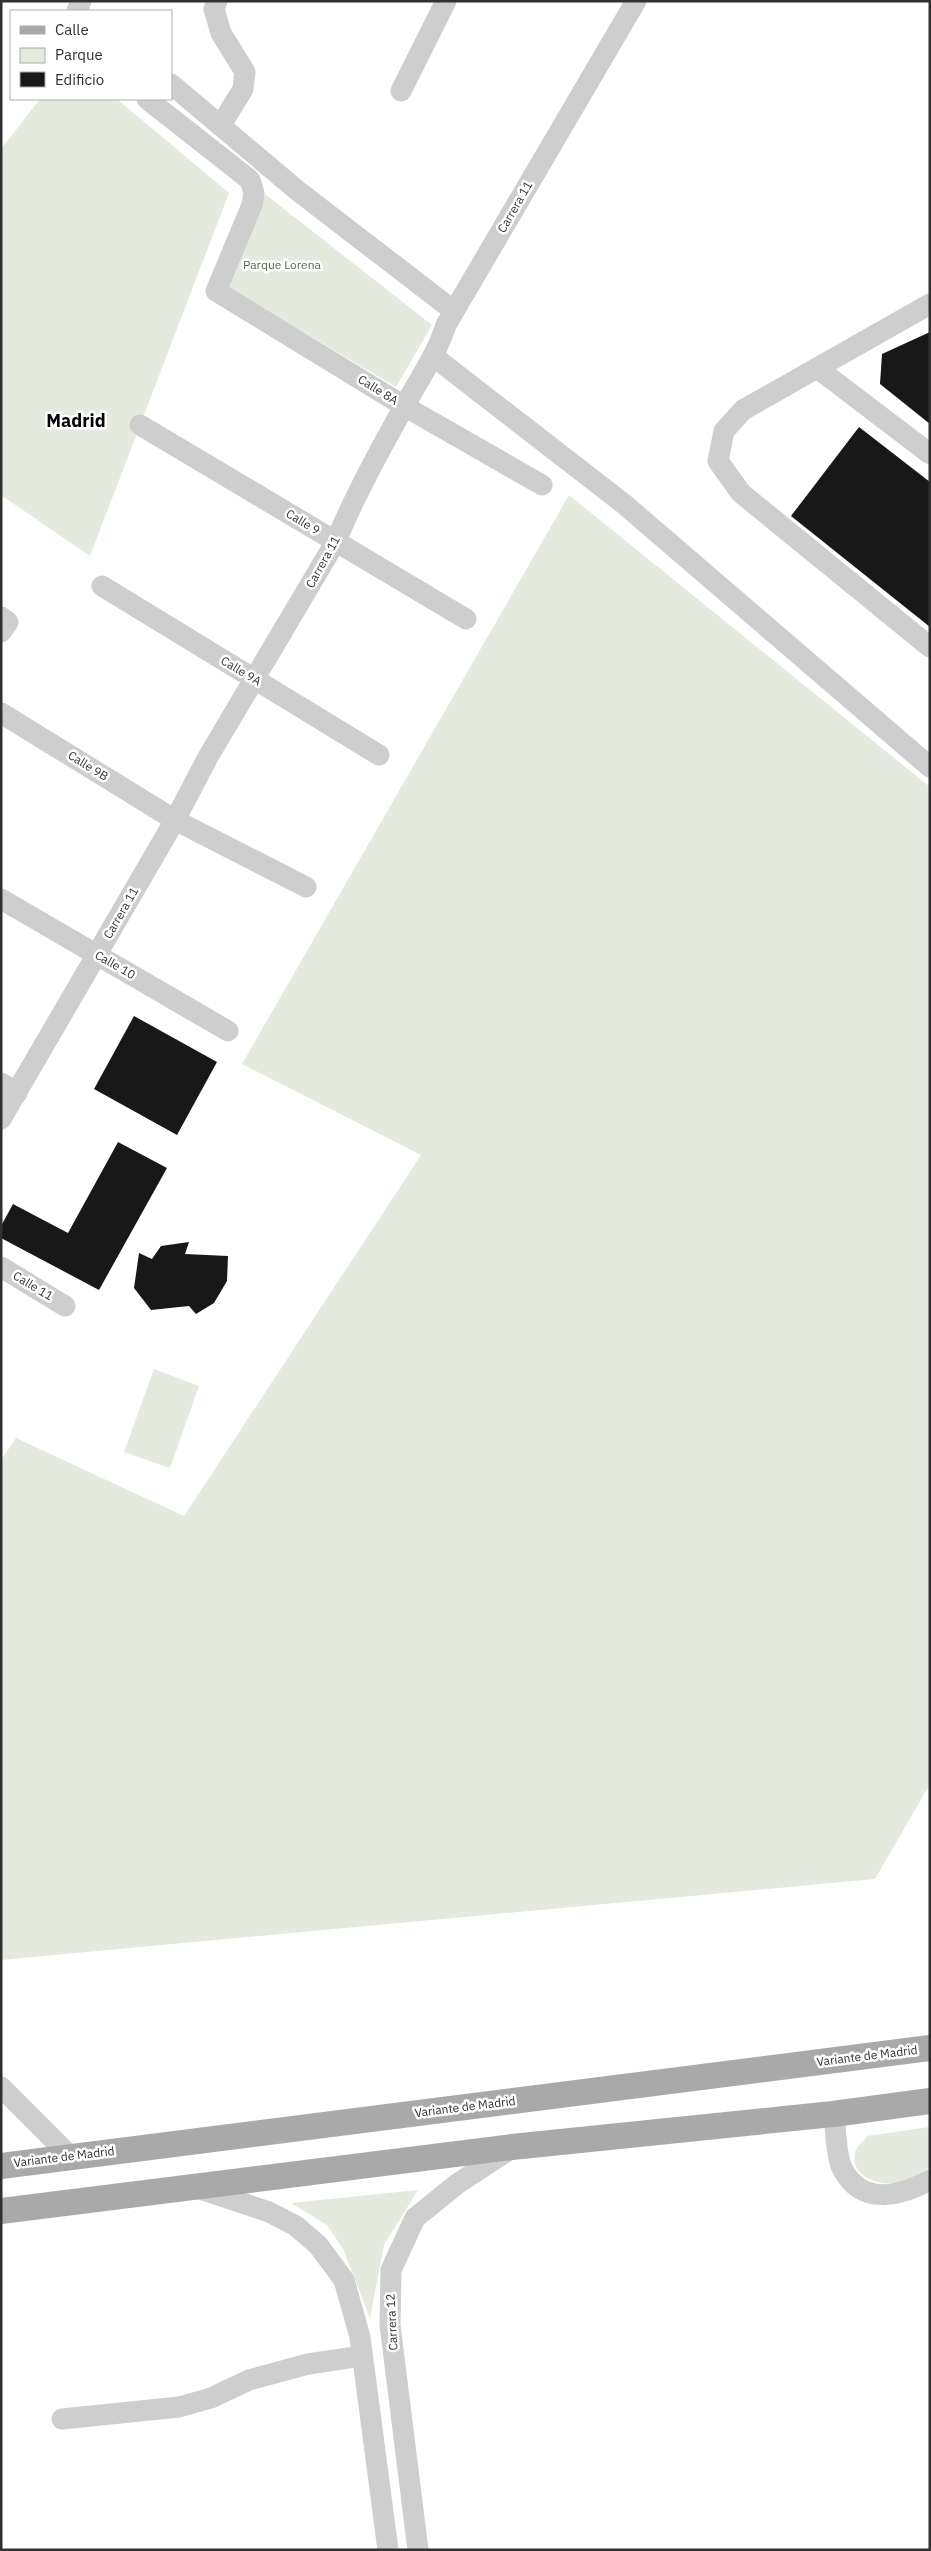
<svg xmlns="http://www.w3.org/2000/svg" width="931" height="2551" font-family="'IBM Plex Sans',sans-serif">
<rect width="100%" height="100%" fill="#fff"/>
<g fill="#e5eade">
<path d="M40,99H117L229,193L90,556L1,495V149Z"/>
<path d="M265,194L432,325L396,387L221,283Z"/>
<path d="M569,495L930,787V1784L875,1879L1,1960V1460L16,1438L184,1516L421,1155L242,1064Z"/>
<path d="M154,1369L199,1386L170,1468L124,1452Z"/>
<path d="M930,2127V2167C919,2174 907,2182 894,2183C875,2185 850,2175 855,2152C857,2147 864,2140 867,2136Z"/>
<path d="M418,2190L384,2245L370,2318L343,2249L327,2225L291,2203Z"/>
</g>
<g fill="#181818">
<path d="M930,332V424L880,384L882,354Z"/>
<path d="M859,427L930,482V627L791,516Z"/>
<path d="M134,1016L217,1062L177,1135L94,1089Z"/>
<path d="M118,1142L167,1168L99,1290L1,1238V1226L13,1204L68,1233Z"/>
<path d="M189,1242L185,1254L228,1256L227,1281L214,1303L196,1314L189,1306L151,1310L134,1288L139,1253L152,1259L161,1246Z"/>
</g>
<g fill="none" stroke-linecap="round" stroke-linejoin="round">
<g stroke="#cecece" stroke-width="21">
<path d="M217,1L214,9L221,33L245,72L243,89L221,125"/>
<path d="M77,11L81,1"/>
<path d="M171,84L298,191L454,311"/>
<path d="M401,91L446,1"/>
<path d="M147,99L250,180L254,193L252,205L216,291L404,406L542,485"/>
<path d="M930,304L743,410L724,431L718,461L741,493L930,647"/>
<path d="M433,356L624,504L930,767"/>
<path d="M817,368L930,454"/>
<path d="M140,425L466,619"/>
<path d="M102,586L379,755"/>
<path d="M1,617L8,622L1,632"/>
<path d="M1,713L175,820L306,887"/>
<path d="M1,899L228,1031"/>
<path d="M1,1083L17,1093"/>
<path d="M1,1119L175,820L208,757L336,541C355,495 379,451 404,407C419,379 437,354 446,325L636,1"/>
<path d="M1,1267L65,1306"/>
<path d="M1,2087L70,2156"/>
<path d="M833,2114C837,2130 835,2153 842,2168C861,2206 899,2197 930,2180"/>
<path d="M194,2187L269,2212L296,2226L318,2245L344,2280L360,2337L388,2550"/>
<path d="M62,2419L179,2407L211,2398L249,2380L308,2364L362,2356"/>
<path d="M418,2550L390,2325L391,2270L415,2218L457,2184L512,2148"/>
</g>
<g stroke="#a9a9a9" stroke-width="26">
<path d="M1,2166L930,2048"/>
<path d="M1,2211L512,2147L833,2114L930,2101"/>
</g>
</g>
<g text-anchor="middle" stroke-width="5" stroke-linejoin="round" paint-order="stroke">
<g font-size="12" fill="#313131" stroke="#fff">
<text transform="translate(515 207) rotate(-60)" y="4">Carrera 11</text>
<text transform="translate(378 390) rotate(32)" y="4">Calle 8A</text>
<text transform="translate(303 522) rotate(31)" y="4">Calle 9</text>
<text transform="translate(323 562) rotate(-61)" y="4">Carrera 11</text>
<text transform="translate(241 671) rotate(31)" y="4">Calle 9A</text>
<text transform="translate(88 766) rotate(32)" y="4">Calle 9B</text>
<text transform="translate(121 913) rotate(-60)" y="4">Carrera 11</text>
<text transform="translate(115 965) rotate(30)" y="4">Calle 10</text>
<text transform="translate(33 1286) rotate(31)" y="4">Calle 11</text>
<text transform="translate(867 2056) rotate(-7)" y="4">Variante de Madrid</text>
<text transform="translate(465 2107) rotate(-7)" y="4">Variante de Madrid</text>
<text transform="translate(64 2157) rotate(-7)" y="4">Variante de Madrid</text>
<text transform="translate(392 2322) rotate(-93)" y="4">Carrera 12</text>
</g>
<g font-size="12" fill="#586c40" stroke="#fff">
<text x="282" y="269">Parque Lorena</text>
</g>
<g font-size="18" font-weight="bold" fill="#000" stroke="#fff">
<text x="76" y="427">Madrid</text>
</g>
</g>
<rect width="931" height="2551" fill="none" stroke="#313131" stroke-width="5"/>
<rect x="10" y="10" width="162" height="90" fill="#ffffff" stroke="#adadad"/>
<rect x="20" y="26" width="25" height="8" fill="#a9a9a9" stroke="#adadad"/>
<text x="55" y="35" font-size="15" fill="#313131">Calle</text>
<rect x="20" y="48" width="25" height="15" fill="#e5eade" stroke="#adadad"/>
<text x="55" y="60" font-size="15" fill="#313131">Parque</text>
<rect x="20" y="72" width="25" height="15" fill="#181818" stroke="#adadad"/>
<text x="55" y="85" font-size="15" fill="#313131">Edificio</text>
</svg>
